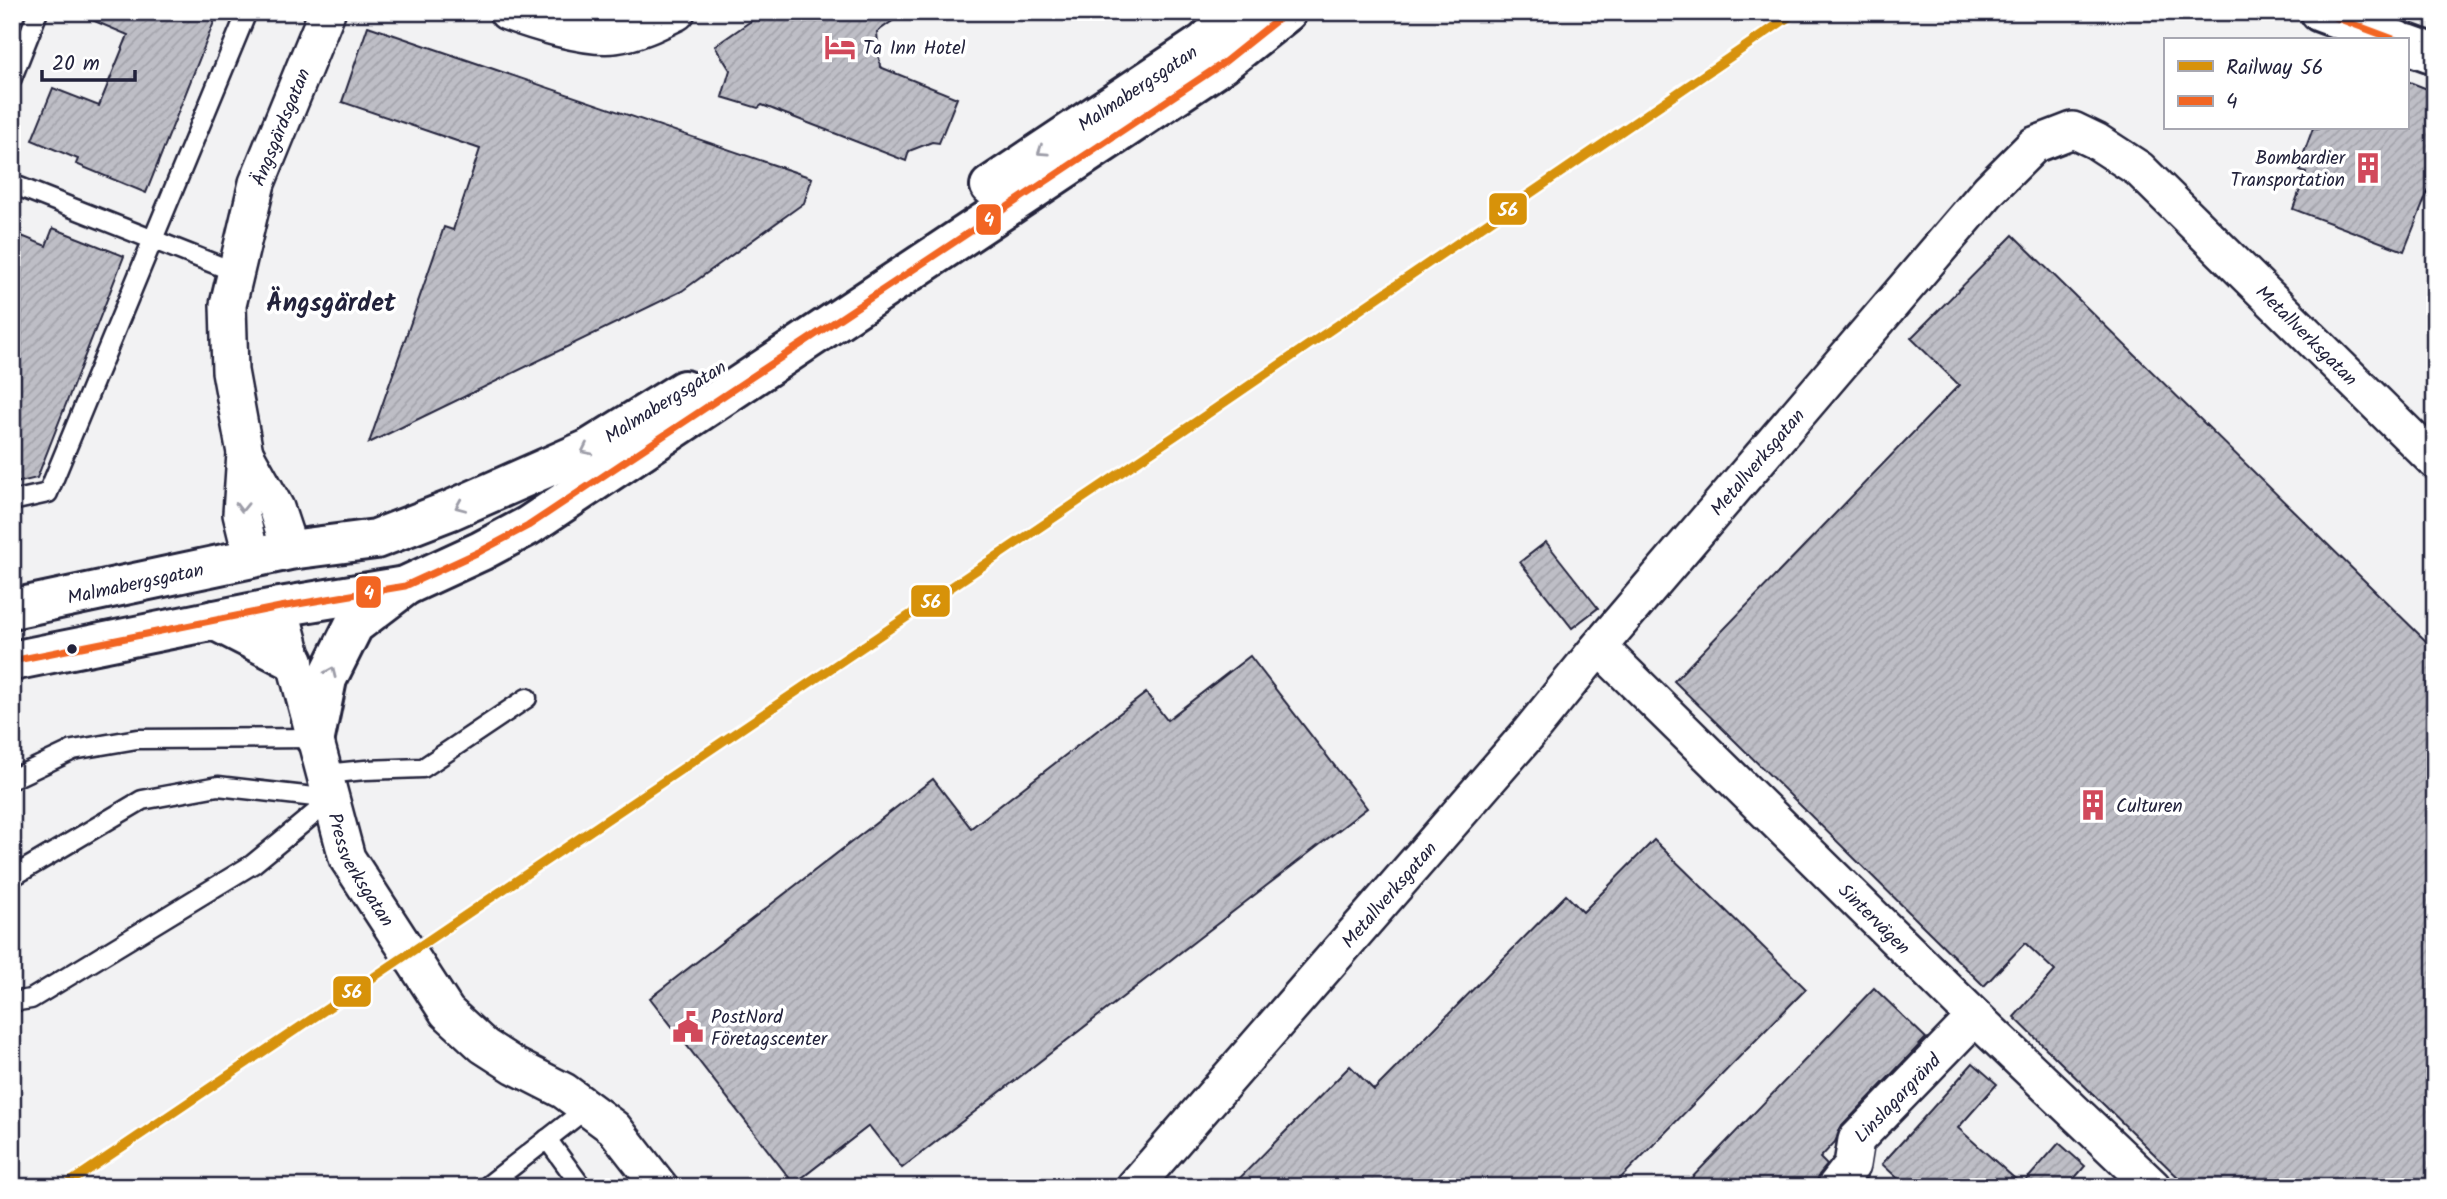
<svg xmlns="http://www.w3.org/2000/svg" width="2447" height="1199" font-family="Kalam,sans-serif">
<defs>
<pattern id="building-hatch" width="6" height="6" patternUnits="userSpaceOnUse" patternTransform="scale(1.75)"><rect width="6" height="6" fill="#bebec6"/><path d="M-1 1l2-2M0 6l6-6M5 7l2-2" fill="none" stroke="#a3a3ab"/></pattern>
</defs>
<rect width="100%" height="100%" fill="#f2f2f3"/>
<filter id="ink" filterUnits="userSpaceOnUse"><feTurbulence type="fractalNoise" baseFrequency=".0143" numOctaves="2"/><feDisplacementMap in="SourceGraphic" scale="14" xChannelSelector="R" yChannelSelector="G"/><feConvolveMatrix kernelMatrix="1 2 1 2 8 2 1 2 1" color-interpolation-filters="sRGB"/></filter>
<g filter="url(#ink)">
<g fill="url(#building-hatch)" stroke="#22223b" stroke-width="2">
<path d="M73,12H218L146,193L76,164L78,159L32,140L53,88L99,106L128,35Z"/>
<path d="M764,12H905L877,32L880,67L957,98L939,143L932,142L909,151L906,161L762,105L758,108L722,97L730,70L715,46Z"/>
<path d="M368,26L812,178L804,203L682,291L369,443L444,227L453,230L480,149L342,102Z"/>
<path d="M2407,81L2435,92V174L2404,251L2293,209L2306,173L2300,171L2303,165L2300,164L2313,128H2407Z"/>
<path d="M53,228L124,256L37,478L12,484V232L46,246Z"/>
<path d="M2013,235L2435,650V1187H2188L2014,1017L2055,971L2025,943L1984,986L1674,681L1959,385L1911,338Z"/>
<path d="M1546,542L1598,608L1572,628L1520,562Z"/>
<path d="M1250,656L1367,808L902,1168L869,1126L794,1184L650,998L933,779L971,828L1146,693L1167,720Z"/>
<path d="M1654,840L1806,989L1612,1187H1231L1350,1066L1374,1090L1566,895L1583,912Z"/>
<path d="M1874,988L1926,1038L1842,1126L1835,1142L1820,1158L1827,1165L1819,1175L1815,1187H1683Z"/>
<path d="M1973,1063L1997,1084L1958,1128L2022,1185L2059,1143L2085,1166L2067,1187H1907L1882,1164Z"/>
</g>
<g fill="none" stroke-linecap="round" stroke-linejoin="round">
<defs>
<g id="lane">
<path d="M12,78L38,12"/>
<path d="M12,184L235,272"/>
<path d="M12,501L48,493L247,12"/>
<path d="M325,774L365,770L423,768L527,698"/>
<path d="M12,779L73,750L137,739L315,738"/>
<path d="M12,877L142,800L218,786L332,799"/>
<path d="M12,1002L31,999L253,864L332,799"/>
<path d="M547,1139L582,1187"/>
<path d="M486,1187L587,1108"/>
</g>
<g id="street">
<path d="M507,12C534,22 587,39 615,35C638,32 657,22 677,12"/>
<path d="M245,453L276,508L290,550"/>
<path id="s1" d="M252,559L241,514L245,453L230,371L228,305L257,183L327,12"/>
<path id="s2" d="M280,607L347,858L447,1012L484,1046L515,1066L564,1091L614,1128L660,1187"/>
<path id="s3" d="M1599,647L1975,1017L2153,1187"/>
<path id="s4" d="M1134,1187L1528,734L1597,649L1989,190L2034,145L2073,130L2096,141L2139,169L2435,461"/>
<path id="s5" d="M1835,1187L1852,1165L1856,1140L1975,1017"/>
</g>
<g id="secondary">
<path d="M2320,12L2396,40"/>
<path d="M2407,44L2435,54"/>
<path id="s6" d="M990,186L1204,43L1237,12"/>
<path id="s7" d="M12,609L290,550L376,539L451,510L589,449L684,390"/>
<path d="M214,620L294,661"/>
<path d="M12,661L280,607L405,586L481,551L528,526L1222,64L1287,12"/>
<path d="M315,738L327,679L354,625L404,587"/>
</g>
</defs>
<use href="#lane" stroke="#22223b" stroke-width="23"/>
<use href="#street" stroke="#22223b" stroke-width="40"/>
<use href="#secondary" stroke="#22223b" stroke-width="44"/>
<use href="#lane" stroke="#fff" stroke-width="18"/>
<use href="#street" stroke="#fff" stroke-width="35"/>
<use href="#secondary" stroke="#fff" stroke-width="38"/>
<defs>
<g id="bus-1">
<path d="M2321,12L2396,40"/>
<path d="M12,661L280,607L405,586L481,551L528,526L1222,64L1287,12"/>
</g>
</defs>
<use href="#bus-1" stroke="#fff" stroke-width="12"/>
<use href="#bus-1" stroke="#f26522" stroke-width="7"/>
<defs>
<path id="rail-1" d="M63,1187L1203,417L1796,12"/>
</defs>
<use href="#rail-1" stroke="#fff" stroke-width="14"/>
<use href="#rail-1" stroke="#d79209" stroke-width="9"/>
</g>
<defs><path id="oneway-chevron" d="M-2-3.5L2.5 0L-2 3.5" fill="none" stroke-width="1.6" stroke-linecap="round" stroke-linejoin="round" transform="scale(1.75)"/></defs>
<g stroke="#9c9ca7">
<use href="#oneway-chevron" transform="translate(1042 151) rotate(146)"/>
<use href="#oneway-chevron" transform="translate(586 450) rotate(154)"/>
<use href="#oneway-chevron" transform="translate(460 506) rotate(157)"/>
<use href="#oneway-chevron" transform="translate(242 507) rotate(91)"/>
<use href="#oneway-chevron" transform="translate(331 672) rotate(-66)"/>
</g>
</g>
<defs>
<symbol id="hotel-bare" viewBox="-9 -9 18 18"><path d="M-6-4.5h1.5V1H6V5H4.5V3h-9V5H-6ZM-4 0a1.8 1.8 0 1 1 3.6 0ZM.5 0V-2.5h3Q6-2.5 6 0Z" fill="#d1495b" stroke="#fff" stroke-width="2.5" paint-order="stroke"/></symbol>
<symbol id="building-bare" viewBox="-9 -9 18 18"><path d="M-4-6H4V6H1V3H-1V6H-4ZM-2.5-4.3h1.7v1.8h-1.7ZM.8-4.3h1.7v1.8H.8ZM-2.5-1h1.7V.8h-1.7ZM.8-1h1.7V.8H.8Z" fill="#d1495b" stroke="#fff" stroke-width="2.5" paint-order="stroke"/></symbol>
<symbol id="civic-bare" viewBox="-9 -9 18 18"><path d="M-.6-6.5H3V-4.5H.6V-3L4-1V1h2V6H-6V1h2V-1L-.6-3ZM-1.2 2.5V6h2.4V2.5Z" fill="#d1495b" stroke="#fff" stroke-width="2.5" paint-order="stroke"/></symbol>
</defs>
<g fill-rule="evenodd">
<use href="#hotel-bare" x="818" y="25" width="44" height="44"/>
<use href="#building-bare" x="2346" y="146" width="44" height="44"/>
<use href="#building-bare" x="2071" y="783" width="44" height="44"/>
<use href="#civic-bare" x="666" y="1005" width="44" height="44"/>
</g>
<circle fill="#22223b" stroke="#fff" stroke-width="2.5" cx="72" cy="649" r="6"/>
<g text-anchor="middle" stroke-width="7" stroke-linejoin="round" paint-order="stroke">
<g font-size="19" fill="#22223b" stroke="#fff" text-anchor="start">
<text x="863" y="54">Ta Inn Hotel</text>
<text x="2345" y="164" text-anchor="end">Bombardier<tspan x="2345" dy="22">Transportation</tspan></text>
<text x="2116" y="812">Culturen</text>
<text x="711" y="1023">PostNord<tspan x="711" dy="22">Företagscenter</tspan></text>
</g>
<g font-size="19" fill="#22223b" stroke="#fff">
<text dy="7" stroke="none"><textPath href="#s6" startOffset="177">Malmabergsgatan</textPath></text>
<text dy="7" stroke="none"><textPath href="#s1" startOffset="443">Ängsgärdsgatan</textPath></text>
<text dy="7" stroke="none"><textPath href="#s4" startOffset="1732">Metallverksgatan</textPath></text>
<text transform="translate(665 401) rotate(-32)" y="7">Malmabergsgatan</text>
<text dy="7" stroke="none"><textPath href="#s4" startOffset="956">Metallverksgatan</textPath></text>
<text dy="7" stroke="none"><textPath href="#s7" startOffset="126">Malmabergsgatan</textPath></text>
<text dy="7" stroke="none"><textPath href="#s2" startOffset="276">Pressverksgatan</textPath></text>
<text dy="7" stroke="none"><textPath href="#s4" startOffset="388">Metallverksgatan</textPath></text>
<text dy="7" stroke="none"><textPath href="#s3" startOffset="387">Sintervägen</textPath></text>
<text dy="7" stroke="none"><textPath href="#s5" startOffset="112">Linslagargränd</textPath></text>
</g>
<g font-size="26" font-weight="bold" fill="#22223b" stroke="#fff">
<text x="331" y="311">Ängsgärdet</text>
</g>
</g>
<g stroke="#fff" stroke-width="2.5">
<rect x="1488" y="192" width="40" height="34" rx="7" fill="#d79209"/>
<rect x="975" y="203" width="27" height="33" rx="7" fill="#f26522"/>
<rect x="355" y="575" width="27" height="34" rx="7" fill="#f26522"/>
<rect x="910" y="584" width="41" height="34" rx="7" fill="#d79209"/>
<rect x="332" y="975" width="40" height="33" rx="7" fill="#d79209"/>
</g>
<g font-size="19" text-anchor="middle" font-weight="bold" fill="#fff">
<text x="1508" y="216">56</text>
<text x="989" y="226">4</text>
<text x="369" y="599">4</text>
<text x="931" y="608">56</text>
<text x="352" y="998">56</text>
</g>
<rect width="2447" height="1199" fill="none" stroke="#fff" stroke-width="42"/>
<rect x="21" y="21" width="2405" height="1157" fill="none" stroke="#22223b" stroke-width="2.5" filter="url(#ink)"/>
<rect x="2164" y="38" width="245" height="91" fill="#ffffff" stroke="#a7a7b1" stroke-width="2"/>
<rect x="2178" y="61" width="35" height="10" fill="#d79209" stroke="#a7a7b1" stroke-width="2"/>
<text x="2226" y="74" font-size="21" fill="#22223b">Railway 56</text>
<rect x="2178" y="96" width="35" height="10" fill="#f26522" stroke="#a7a7b1" stroke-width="2"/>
<text x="2226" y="108" font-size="21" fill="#22223b">4</text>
<path d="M42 70v10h93v-10" fill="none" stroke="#22223b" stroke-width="3.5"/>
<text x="52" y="70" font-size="21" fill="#22223b" stroke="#ffffff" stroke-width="5" paint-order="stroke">20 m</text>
</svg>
